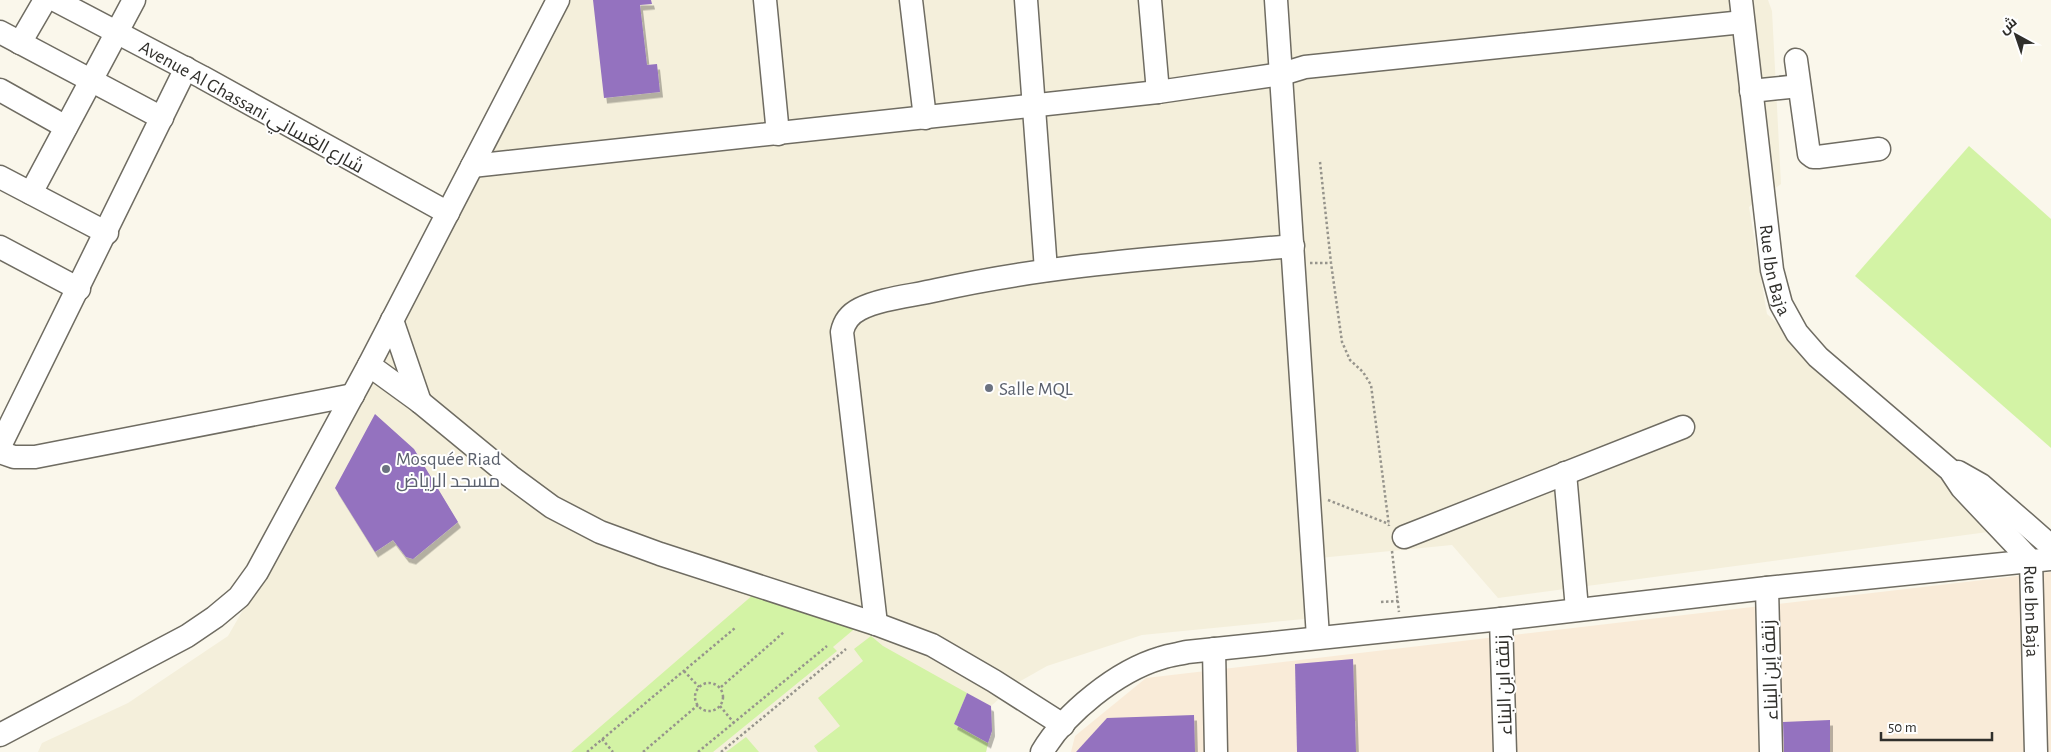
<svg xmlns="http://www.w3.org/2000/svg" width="2051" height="752" font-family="'Alegreya Sans',Cairo,sans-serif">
<defs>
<filter id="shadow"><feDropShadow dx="3" dy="5.5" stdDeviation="0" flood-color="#0004"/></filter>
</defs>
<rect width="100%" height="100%" fill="#faf7eb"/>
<path fill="#f9ebd8" d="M2051,572V752H1071L1075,736L1146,678Z"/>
<path fill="#f4efdb" d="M567,0H1768L1772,11L1781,184L1749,207L1767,314L2010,529L1498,598L1452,545L1309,559L1304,619L1142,635L1047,666L1017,683L991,706L992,731L986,752H38L42,743L128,703L228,636L321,474Z"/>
<g fill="#d3f3a5">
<path d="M1969,146L2051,219V448L1855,276Z"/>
<path d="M754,594L859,625L833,647L837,651L713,752H571Z"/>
<path d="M871,636L883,646L967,693L954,724L988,743L986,752H818L814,746L840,726L818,698L863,661L854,649Z"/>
<path d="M746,737L759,752H726Z"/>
</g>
<g fill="#9472bf" filter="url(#shadow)">
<path d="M593,0H651L652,4L640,5L647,65L657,64L660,92L604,98Z"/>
<path d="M375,414L414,449L458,522L413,559L406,557L393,540L375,552L335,488Z"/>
<path d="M1353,659L1356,752H1297L1295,664Z"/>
<path d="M967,693L991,706L992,731L988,743L954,724Z"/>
<path d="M1194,715L1195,752H1076L1107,718Z"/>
<path d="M1830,720V752H1784L1783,722Z"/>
</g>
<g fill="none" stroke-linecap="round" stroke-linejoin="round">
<defs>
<g id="minor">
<path d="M55,0L202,77L448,213"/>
<path d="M765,0L778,134"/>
<path d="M911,0L925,118"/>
<path d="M1026,0L1046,270"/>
<path d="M1150,0L1158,92"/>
<path d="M1276,0L1318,637"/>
<path id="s1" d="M1741,0L1772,270L1781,304L1797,333L1818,357L1950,470L1962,488L2031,561L2036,752"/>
<path d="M0,32L162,118"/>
<path d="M20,43L45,0"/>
<path d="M1796,60L1809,154L1813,157H1818L1879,149"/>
<path d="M0,90L66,127"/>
<path d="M1751,91L1799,86"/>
<path d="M472,166L1158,92L1282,74L1305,67L1743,22"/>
<path d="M0,177L107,233"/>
<path d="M31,193L134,0"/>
<path d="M0,247L79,289"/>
<path d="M392,320L420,402"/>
<path d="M369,365L420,402L510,476L552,507L600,532L660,554L876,624L932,645L994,681L1063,725"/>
<path d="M0,446L186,68"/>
<path d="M0,452L14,457H35L353,395"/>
<path d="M1958,472L1981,485L2051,546"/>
<path d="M1565,473L1577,609"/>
<path d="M1404,537L1683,427"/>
<path d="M1767,588L1771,752"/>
<path d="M1501,619L1505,752"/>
<path d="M876,624L842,332C844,322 850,314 860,309C882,298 912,296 937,290C1053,264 1174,257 1293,246"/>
<path d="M1214,649L1216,752"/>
<path d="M0,735L187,636L215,617L239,597L257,572L369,365L558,0"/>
<path d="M1042,752C1065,713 1117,671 1161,658C1169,655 1179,654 1187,652L1501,619L1767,588L2051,559"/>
</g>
</defs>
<use href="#minor" stroke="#6f6c62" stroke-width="25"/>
<g stroke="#96948c" stroke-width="2.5" stroke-dasharray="2.5 2.5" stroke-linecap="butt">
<path d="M1320,162L1331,263L1342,342L1350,360L1363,372L1371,385L1389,526"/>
<path d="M1310,263H1330"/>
<path d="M1328,500L1389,524"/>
<path d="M1392,551L1399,612"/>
<path d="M1381,602L1398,601"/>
<path d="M684,671L699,687"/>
<circle cx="709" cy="697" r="14"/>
<path d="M721,687L784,632"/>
<path d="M720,706L734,723"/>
<path d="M602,739L613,752"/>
<path d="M587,752L735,628"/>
<path d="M643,752L698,705"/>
<path d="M698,752L827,646"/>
<path d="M721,752L846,649"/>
</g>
<use href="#minor" stroke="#fff" stroke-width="22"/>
</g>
<g fill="#6b7280" stroke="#fff" stroke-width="2">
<circle cx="989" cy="388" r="5"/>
<circle cx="386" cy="469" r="5"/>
</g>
<g text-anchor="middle" stroke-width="4" stroke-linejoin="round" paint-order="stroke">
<g font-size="19" fill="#302f2b" stroke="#fff">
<text transform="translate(252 106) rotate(29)" y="7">Avenue Al Ghassani شارع الغساني</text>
<text dy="7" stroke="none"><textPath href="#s1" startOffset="272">Rue Ibn Baja</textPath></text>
<text dy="7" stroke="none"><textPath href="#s1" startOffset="718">Rue Ibn Baja</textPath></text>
<text transform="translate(1769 670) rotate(-92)" y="7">زنقة إبن البناء</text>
<text transform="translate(1503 685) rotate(-92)" y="7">زنقة ابن البناء</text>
</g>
<g font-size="19" fill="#5b616d" stroke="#fff" text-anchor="start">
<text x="999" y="395">Salle MQL</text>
<text x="396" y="465">Mosquée Riad<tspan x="396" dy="22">مسجد الرياض</tspan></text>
</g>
</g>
<g transform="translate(2016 35) rotate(320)" stroke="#ffffff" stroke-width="4" paint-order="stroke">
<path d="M0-4L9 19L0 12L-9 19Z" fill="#302f2b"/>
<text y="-8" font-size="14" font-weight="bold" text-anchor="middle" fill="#302f2b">ش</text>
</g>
<path d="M1881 732v8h111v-8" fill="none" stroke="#302f2b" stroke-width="2.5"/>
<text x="1888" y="732" font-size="15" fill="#302f2b" stroke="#ffffff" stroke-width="4" paint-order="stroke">50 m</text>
</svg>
